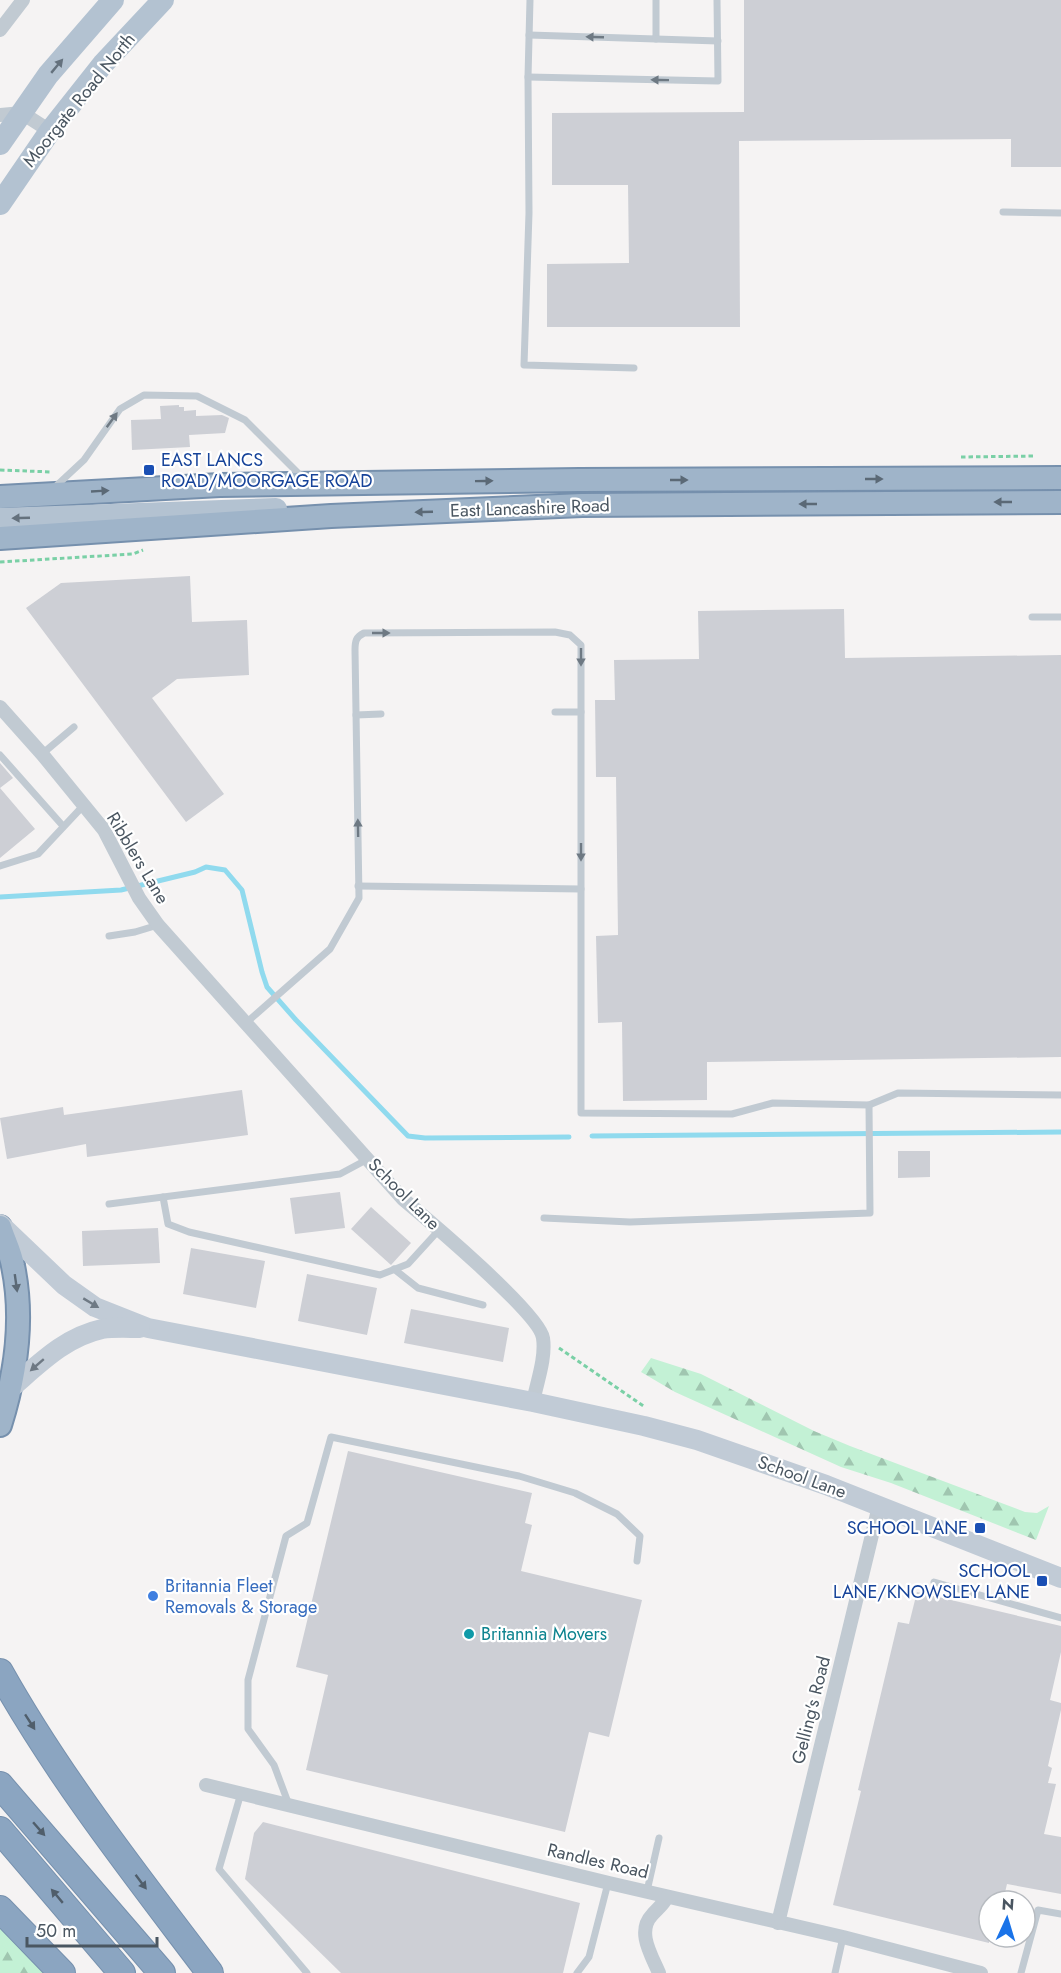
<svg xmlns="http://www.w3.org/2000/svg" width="1061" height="1973" font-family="Jost,sans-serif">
<defs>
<pattern id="forest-firs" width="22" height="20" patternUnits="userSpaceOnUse" patternTransform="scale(1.5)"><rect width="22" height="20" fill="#c3f1d5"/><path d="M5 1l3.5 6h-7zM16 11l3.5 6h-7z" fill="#a0c6b0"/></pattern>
</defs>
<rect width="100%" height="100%" fill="#f5f3f3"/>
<g fill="url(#forest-firs)">
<path d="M651,1358L701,1374L814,1431L850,1446L1025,1512L1037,1513L1049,1506L1036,1540L891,1483L841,1467L675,1392L641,1372Z"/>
<path d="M0,1923L52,1973H0Z"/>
</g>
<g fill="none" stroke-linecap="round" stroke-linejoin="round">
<g stroke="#90daee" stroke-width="5">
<path d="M0,897L121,890L195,872L206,867L225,870L242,890L262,972L267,987L296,1020L408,1136L425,1138L569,1137"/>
<path d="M592,1136L1061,1132"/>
</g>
</g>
<g fill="#cdcfd5">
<path d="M744,0H1061V167H1011V139L739,141L740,327H547V264L629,263L628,185H552V113L744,112Z"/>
<path d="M179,405V407H184V411L196,410V416L222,415L229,418L225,433L189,435L190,447L132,450L131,420L161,419L160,406Z"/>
<path d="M190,576L192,622L247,620L249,675L177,679L152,698L224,794L186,822L26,608L61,583Z"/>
<path d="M844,609L845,658L1061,655V1057L707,1062V1100L623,1101L622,1022L598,1023L596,936L618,935L616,777H596L595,700H615L614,660L699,659L698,611Z"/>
<path d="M0,763L13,778L0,788L35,829L0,858Z"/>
<path d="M242,1090L248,1135L87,1157L86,1144L7,1159L0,1118L63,1107L64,1115Z"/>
<path d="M898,1151H930V1177L898,1178Z"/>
<path d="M340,1192L345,1228L295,1234L290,1198Z"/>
<path d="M371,1207L411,1243L391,1265L351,1229Z"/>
<path d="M158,1228L160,1263L83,1266L82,1231Z"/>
<path d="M191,1248L265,1261L256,1308L183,1294Z"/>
<path d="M307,1274L377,1288L367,1335L298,1321Z"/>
<path d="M411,1309L509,1328L503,1362L404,1343Z"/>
<path d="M348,1451L532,1493L525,1523L532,1525L521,1571L642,1600L609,1737L589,1732L565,1832L306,1770L328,1675L296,1667Z"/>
<path d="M917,1592L1061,1626V1652L1050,1700L1061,1703V1710L1048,1766L1052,1768L1048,1783L1056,1784L1044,1834L1061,1837V1894L1007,1884L1003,1901H989V1943L833,1905L861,1791L858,1790L898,1622L909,1624Z"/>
<path d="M263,1822L580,1903L563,1973H341L245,1879L254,1833Z"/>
</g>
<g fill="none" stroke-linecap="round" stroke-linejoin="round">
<defs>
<g id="trunk">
<path d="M0,497L220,485L579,480L1061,478"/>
<path d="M0,538L331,516L582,505L1061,502"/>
<path d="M0,1227C4,1240 11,1253 13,1266C24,1319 16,1374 0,1425"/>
</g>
<g id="motorway">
<path d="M0,1672C60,1779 136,1875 210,1973"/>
<path d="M0,1785L162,1973"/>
<path d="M0,1830L122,1973"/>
<path d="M0,1909L62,1973"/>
</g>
</defs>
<use href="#trunk" stroke="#7690ad" stroke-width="26"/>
<use href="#motorway" stroke="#7690ad" stroke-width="28"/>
<g stroke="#7ad0a6" stroke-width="3" stroke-dasharray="4.5 3" stroke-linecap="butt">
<path d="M961,457L1035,456"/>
<path d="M0,470L52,472"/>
<path d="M0,562L133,554L143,550"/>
<path d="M559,1348L645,1407"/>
</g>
<g stroke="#c1cad2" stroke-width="7">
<path d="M530,0L528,77L529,213L524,365L634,368"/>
<path d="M529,35L656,39V0"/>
<path d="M656,39L718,41"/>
<path d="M528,77L718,81L717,0"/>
<path d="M1003,212L1061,213"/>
<path d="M55,487L84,460L120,409L144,395L197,396L245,420L303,478"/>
<path d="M1032,617H1061"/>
<path d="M555,712H581"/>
<path d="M356,715L381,714"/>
<path d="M42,754L74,727"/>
<path d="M0,755L63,826"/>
<path d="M0,866L38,854L83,806"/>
<path d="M358,886L581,889"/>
<path d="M109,936L135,932L158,925"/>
<path d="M246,1023L330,949L359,898L355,650C355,641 356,637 364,633L555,632L570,635L581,645V1113L732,1114L773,1103L869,1105L898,1093L1061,1095"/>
<path d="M163,1197L168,1224L189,1232L380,1275L408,1264L439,1230"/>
<path d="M109,1204L340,1174L368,1159"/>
<path d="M544,1218L630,1222L870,1213L869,1105"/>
<path d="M394,1269L418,1288L483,1305"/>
<path d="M934,1582L1061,1618"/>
<path d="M241,1793L219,1869L307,1973"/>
<path d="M289,1805L274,1765L248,1729V1680L286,1536L307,1523L331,1437L519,1476L575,1493L617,1514L640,1536L637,1561"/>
<path d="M647,1891L659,1838"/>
<path d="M577,1973L589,1957L608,1883"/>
<path d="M835,1973L843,1937"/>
<path d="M1021,1973L1038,1910L1061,1914"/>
</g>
<g stroke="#c1cad2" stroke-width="14">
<path d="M0,30L23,0"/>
<path d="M0,115L22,113L50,131"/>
<path d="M0,707L42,754L104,830L139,898L158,925L403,1199C427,1219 540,1314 543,1338C546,1358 537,1382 533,1402"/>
<path d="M206,1785L609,1883L843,1937L981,1973"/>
<path d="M778,1923L879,1506"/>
<path d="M659,1973C652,1956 636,1932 652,1915C658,1908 663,1905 667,1897"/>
</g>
<g stroke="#c1cbd6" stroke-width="20">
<path d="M0,1224L64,1285L95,1307L148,1328L533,1402L644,1426L697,1440L826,1485L1061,1578"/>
<path d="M11,1388C39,1364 65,1337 102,1329C114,1327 128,1328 140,1328"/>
</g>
<g stroke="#b3c2d1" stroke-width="22">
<path d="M0,144L48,75L113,0"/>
<path d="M0,204L50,131L103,64L163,0"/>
<path d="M0,519L276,509"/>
</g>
<use href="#trunk" stroke="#9fb4c9" stroke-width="22"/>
<use href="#motorway" stroke="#8ba5c1" stroke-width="26"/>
</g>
<defs><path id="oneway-solid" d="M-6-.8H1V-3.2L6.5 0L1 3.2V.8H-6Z" transform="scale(1.5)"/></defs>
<g fill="#6e7983">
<use href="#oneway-solid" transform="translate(595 37) rotate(-178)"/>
<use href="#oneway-solid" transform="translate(660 80) rotate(-179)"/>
<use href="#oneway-solid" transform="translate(112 420) rotate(-54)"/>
<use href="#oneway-solid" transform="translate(381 633)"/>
<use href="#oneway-solid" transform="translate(581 657) rotate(90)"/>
<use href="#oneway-solid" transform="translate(358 828) rotate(-91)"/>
<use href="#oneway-solid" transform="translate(581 852) rotate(90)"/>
</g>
<g fill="#64717d">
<use href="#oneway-solid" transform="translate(57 66) rotate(-50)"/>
<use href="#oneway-solid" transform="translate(21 518) rotate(178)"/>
</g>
<g fill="#5b6976">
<use href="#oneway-solid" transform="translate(874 479)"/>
<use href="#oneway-solid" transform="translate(679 480)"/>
<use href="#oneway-solid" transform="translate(484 481) rotate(-1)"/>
<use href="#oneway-solid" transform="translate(100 491) rotate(-3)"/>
<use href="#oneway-solid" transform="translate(1003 502) rotate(180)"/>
<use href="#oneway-solid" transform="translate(808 504) rotate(180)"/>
<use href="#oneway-solid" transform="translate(424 512) rotate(178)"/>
<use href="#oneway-solid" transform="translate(16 1283) rotate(82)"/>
</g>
<g fill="#6e7984">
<use href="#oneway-solid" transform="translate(91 1303) rotate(31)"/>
<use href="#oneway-solid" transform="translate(37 1365) rotate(139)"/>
</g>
<g fill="#505e6b">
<use href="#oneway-solid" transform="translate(30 1722) rotate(57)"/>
<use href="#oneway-solid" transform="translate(39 1829) rotate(49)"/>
<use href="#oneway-solid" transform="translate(141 1882) rotate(53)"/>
<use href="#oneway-solid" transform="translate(57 1896) rotate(-130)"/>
</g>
<g fill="#1a4fb4" stroke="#fff" stroke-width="2">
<rect x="143" y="464" width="12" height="12" rx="3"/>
<rect x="974" y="1522" width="12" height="12" rx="3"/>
<rect x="1036" y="1575" width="12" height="12" rx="3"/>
</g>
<circle fill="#3f7fe0" stroke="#fff" stroke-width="2" cx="153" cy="1596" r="6"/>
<circle fill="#0f9aa8" stroke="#fff" stroke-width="2" cx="469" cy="1634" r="6"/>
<g text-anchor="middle" stroke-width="4.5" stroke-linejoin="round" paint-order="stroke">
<g font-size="18" fill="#4a5661" stroke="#fff">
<text transform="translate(79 100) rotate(-51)" y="6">Moorgate Road North</text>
<text transform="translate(530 508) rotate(-2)" y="6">East Lancashire Road</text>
<text transform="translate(138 858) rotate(59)" y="6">Ribblers Lane</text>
<text transform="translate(404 1194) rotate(45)" y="6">School Lane</text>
<text transform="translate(802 1477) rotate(20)" y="6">School Lane</text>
<text transform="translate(811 1710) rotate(-76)" y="6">Gelling's Road</text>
<text transform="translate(598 1861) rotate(13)" y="6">Randles Road</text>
</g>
<g font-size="18" fill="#164399" stroke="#fff" text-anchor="end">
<text x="161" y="466" text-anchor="start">EAST LANCS<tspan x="161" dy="21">ROAD/MOORGAGE ROAD</tspan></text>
<text x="968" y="1534">SCHOOL LANE</text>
<text x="1030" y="1577">SCHOOL<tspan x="1030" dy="21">LANE/KNOWSLEY LANE</tspan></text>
</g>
<g font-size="18" fill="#366cbe" stroke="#fff" text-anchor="start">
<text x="165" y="1592">Britannia Fleet<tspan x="165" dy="21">Removals &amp; Storage</tspan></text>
</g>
<g font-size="18" fill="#0d838f" stroke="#fff" text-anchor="start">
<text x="481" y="1640">Britannia Movers</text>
</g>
</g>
<g transform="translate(1007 1919) rotate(4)"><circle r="28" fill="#ffffff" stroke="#b7bbc0" stroke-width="1.5"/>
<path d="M0-4.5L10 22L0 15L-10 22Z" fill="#1a73e8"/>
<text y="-9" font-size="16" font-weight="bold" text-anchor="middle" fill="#4a5661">N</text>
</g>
<path d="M27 1937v9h130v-9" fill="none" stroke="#4a5661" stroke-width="3"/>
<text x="36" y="1937" font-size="18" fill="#4a5661" stroke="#ffffff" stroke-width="4.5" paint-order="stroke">50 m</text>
</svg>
